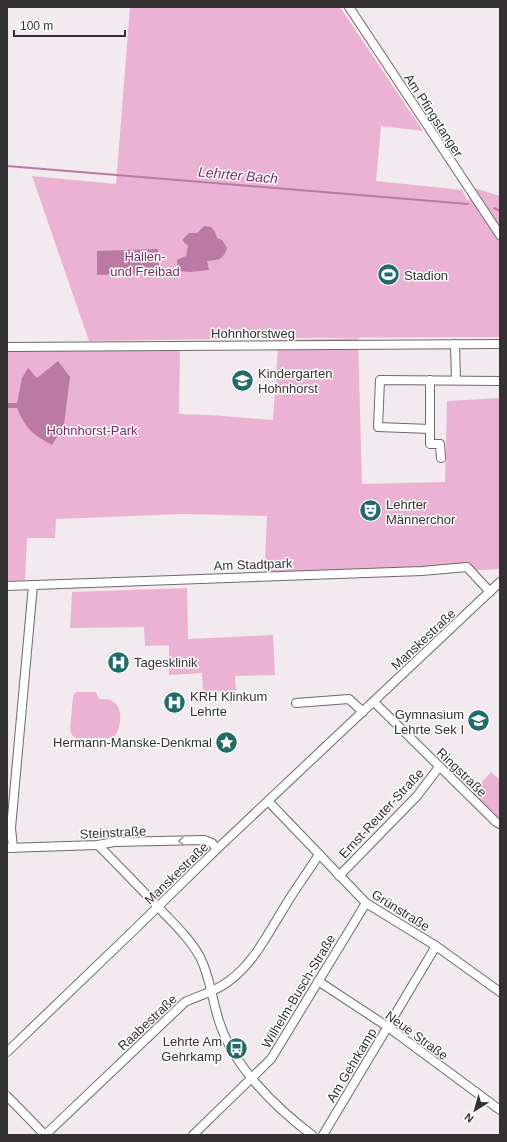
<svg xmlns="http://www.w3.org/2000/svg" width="507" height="1142" font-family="Helvetica,sans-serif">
<rect width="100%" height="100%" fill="#f2eaef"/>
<g fill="#ebb2d4">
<path d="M130,7H340L423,131L381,126L376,181L462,190L468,201L475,188L500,196V337L292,338L89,341L32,176L116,184Z"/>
<path d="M358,338L362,484L445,482L447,401L500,398V569L264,581L267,516L183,514L56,519L55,538H27L25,580L7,581V344L180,346L179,414L210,415L273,420L278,346L277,340Z"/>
<path d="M187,588L188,639L273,635L275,675L235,676L236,691L203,692L202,673L169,675V645L145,646L144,627L70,628L72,592Z"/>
<path d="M76,692H96L99,699C103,699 109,699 112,701C124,707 121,727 115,736L110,738H76L72,735L70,730L73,696Z"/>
<path d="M491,772L500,780L499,819L472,793Z"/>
</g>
<g fill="#ba7aa2">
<path d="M204,226L211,227L215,232L217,238L222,240L227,248C223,260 219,260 207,261L209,270L190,272L178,271L177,260L186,256L188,246L182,240L189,233H197Z"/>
<path d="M158,249L159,273L97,275V251Z"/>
<path d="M58,361L70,377L64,425L52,445C32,434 26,429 17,408H7V403H17L22,378L28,368L37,378Z"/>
</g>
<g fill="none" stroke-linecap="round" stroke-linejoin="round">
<g stroke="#ba7aa2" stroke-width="2">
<path d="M7,166L468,204"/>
<path d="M494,208L500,211"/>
</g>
<defs>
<g id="minor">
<path d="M349,7L500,235"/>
<path d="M455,344L456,380"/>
<path d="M7,347L500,344"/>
<path d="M430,380V429L378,427L380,380L500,381"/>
<path d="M430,429V444H440L441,458"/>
<path d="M7,586L422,571L467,567L490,592"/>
<path d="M374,702L496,822L500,824"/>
<path d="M296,703L349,699L363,712"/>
<path d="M268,801L366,903L436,946L500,992"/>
<path d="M98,845C119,866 140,888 161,910C175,925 190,939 200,957C210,976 212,1000 219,1021C233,1066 275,1107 312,1135"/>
<path d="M7,848L98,845L114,842L204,840L212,843L217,849"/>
<path d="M13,848L11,828L33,585"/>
<path d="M339,876L417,796L439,767"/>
<path d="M318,981L388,1027L500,1110"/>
<path d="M7,1052L133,931L217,849L500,582"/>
<path d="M7,1096L45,1135"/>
<path d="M45,1135L185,1002C200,995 215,992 229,981C256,961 269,931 287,903C297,886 309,871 319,854"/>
<path d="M193,1135L271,1059L366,903"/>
<path d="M323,1135L436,946"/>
</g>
</defs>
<use href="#minor" stroke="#6f696c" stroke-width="10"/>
<use href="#minor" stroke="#fff" stroke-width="8"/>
</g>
<defs><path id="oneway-chevron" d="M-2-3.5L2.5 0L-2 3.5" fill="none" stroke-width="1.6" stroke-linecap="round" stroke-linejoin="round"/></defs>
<use stroke="#9a9899" href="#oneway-chevron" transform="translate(181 841) rotate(178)"/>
<defs>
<symbol id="stadium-disc" viewBox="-11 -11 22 22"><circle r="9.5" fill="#206c6a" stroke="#fff"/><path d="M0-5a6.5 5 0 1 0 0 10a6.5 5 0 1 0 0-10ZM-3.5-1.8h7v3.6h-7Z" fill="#fff"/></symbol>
<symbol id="school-disc" viewBox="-11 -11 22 22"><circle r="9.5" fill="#206c6a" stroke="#fff"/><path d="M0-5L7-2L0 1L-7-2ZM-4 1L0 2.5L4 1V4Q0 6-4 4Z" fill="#fff"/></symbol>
<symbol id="theatre-disc" viewBox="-11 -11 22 22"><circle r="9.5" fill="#206c6a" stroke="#fff"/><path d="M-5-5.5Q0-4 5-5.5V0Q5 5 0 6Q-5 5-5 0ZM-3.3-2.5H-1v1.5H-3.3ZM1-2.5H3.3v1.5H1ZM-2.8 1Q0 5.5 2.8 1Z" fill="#fff"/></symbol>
<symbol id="hospital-disc" viewBox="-11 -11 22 22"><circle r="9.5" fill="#206c6a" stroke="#fff"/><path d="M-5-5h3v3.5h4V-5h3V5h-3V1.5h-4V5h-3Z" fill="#fff"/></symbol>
<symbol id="sight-disc" viewBox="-11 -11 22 22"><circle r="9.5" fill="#206c6a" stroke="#fff"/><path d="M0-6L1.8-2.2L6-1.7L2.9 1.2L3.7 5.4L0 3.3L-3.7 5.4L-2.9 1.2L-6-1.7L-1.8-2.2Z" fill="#fff"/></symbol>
<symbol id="bus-disc" viewBox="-11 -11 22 22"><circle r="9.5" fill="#206c6a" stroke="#fff"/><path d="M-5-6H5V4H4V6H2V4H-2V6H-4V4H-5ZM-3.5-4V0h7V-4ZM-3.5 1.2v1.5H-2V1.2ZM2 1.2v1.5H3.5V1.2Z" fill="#fff"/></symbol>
</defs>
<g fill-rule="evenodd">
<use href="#stadium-disc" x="376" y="262" width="25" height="25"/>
<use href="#school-disc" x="230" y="368" width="25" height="25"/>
<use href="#theatre-disc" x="358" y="498" width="25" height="25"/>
<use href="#hospital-disc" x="106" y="650" width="25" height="25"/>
<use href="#hospital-disc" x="162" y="690" width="25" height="25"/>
<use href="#school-disc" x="466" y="708" width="25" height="25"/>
<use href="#sight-disc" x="214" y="730" width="25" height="25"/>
<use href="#bus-disc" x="224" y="1036" width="25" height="25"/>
</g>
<g text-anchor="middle" stroke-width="3" stroke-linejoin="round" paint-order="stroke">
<g font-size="13" fill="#343133" stroke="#fff">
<text transform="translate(434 115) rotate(57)" y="5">Am Pfingstanger</text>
<text x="253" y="338">Hohnhorstweg</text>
<text transform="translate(253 564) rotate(-2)" y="5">Am Stadtpark</text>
<text transform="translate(423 639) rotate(-43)" y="5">Manskestraße</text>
<text transform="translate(462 772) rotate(44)" y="5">Ringstraße</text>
<text transform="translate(381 813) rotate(-47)" y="5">Ernst-Reuter-Straße</text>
<text transform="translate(113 832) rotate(-3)" y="5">Steinstraße</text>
<text transform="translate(176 873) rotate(-44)" y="5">Manskestraße</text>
<text transform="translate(401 910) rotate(32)" y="5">Grünstraße</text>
<text transform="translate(298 991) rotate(-59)" y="5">Wilhelm-Busch-Straße</text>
<text transform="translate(147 1022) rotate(-43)" y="5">Raabestraße</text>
<text transform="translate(417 1035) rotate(36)" y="5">Neue Straße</text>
<text transform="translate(351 1065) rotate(-59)" y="5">Am Gehrkamp</text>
</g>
<g font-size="13" fill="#782b5f" stroke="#fff">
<text x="145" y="261">Hallen-<tspan x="145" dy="15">und Freibad</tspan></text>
<text x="92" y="435">Hohnhorst-Park</text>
</g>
<g font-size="13" fill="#343133" stroke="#fff" text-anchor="start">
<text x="404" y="280">Stadion</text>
<text x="258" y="378">Kindergarten<tspan x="258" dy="15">Hohnhorst</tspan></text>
<text x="386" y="509">Lehrter<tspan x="386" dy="15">Männerchor</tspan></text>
<text x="134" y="667">Tagesklinik</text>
<text x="190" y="701">KRH Klinkum<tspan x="190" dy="15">Lehrte</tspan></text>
<text x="464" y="719" text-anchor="end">Gymnasium<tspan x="464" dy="15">Lehrte Sek I</tspan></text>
<text x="212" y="747" text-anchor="end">Hermann-Manske-Denkmal</text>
<text x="222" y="1046" text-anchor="end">Lehrte Am<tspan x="222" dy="15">Gehrkamp</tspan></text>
</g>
<g font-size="14" font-style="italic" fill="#782c60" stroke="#fff">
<text transform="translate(238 175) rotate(5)" y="5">Lehrter Bach</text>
</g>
</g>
<rect width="507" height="1142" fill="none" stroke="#343133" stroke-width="16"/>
<g transform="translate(475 1110) rotate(217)" stroke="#ffffff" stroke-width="3" paint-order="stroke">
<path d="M0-3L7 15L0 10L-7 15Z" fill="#343133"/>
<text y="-6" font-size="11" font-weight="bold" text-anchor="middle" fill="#343133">N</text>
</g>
<path d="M14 30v6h111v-6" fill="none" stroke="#343133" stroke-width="2"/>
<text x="20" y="30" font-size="12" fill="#343133" stroke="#ffffff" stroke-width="3" paint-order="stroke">100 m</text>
</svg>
